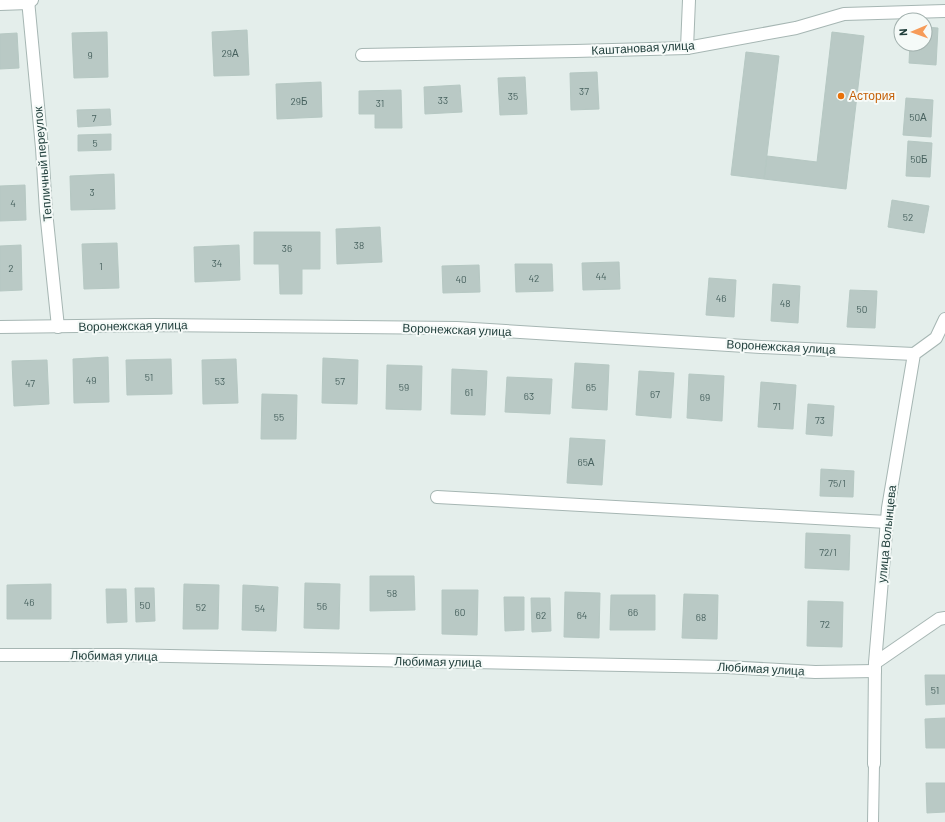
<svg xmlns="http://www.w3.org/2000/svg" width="945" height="822" font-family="Barlow,sans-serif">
<rect width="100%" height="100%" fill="#e4eeeb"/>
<g fill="#b9c9c5" stroke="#b6c8c3">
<path d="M925,27L938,28L936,65L909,63L910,44H925Z"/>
<path d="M247,30L249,75L214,76L212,32Z"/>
<path d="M107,32L108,77L74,78L72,33Z"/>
<path d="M832,32L864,36L846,189L764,179L767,156L817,162Z"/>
<path d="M17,33L19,68L0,69V34Z"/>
<path d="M746,52L779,56L764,179L731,175Z"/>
<path d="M597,72L599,109L571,110L570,73Z"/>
<path d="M525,77L527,114L500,115L498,78Z"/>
<path d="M321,82L322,117L277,119L276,84Z"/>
<path d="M460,85L462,112L425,114L424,87Z"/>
<path d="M401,90L402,128H375V114H359V91Z"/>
<path d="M906,98L933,100L931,137L903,135Z"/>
<path d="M110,109L111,125L78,127L77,110Z"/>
<path d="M111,134V150L78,151V135Z"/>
<path d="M908,141L932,143L930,177L906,176Z"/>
<path d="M114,174L115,209L71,210L70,176Z"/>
<path d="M25,185L26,220L0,221V186Z"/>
<path d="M892,200L929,206L924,233L888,227Z"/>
<path d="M380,227L382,262L337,264L336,229Z"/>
<path d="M254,232H320V269H302V294H280L279,264H254Z"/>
<path d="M117,243L119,288L84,289L82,244Z"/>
<path d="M21,245L22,290L0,291V246Z"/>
<path d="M239,245L240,280L195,282L194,247Z"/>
<path d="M619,262L620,289L583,290L582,263Z"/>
<path d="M515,264H552L553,291L516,292Z"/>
<path d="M479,265L480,292L443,293L442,266Z"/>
<path d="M709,278L736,280L734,317L706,315Z"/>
<path d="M773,284L800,286L798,323L771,321Z"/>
<path d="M850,290L877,291L875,328L847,327Z"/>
<path d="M108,357L109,402L74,403L73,359Z"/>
<path d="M323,358L358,360L357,404L322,403Z"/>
<path d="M171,359L172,394L127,395L126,360Z"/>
<path d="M236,359L238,403L203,404L202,360Z"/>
<path d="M47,360L49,404L14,406L12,361Z"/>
<path d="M575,363L609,365L607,410L572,408Z"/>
<path d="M387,365L422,366L421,410L386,409Z"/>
<path d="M452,369L487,371L485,415L451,414Z"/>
<path d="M639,371L674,373L671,418L636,415Z"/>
<path d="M689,374L724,376L722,421L687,418Z"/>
<path d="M507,377L552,379L550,414L505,412Z"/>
<path d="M761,382L796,385L793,429L758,427Z"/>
<path d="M262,394L297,395L296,439H261Z"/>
<path d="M808,404L834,406L832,436L806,434Z"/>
<path d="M570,438L605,440L602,485L567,483Z"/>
<path d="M821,469L854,471L853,497L820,496Z"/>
<path d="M806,533L850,535L849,570L805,568Z"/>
<path d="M370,576H414L415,610L370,611Z"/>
<path d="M305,583L340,584L339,629L304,628Z"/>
<path d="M51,584V619H7V585Z"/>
<path d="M184,584L219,585L218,629H183Z"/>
<path d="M243,585L278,587L276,631L242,630Z"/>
<path d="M135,588H154L155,621L136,622Z"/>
<path d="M106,589H126L127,622L107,623Z"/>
<path d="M442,590H478L477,635L442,634Z"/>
<path d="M565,592L600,593L599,638L564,637Z"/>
<path d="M684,594L718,595L717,639L682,638Z"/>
<path d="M611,595H655V630H610Z"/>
<path d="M504,597H524V630L505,631Z"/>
<path d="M531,598H550L551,631L532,632Z"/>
<path d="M808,601L843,602L842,647L807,646Z"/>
<path d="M925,675H945V704L926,705Z"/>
<path d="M945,718V748H926L925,719Z"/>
<path d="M926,783H945V812L927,813Z"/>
</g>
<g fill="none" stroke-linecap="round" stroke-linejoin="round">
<defs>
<path id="lane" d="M873,822L874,764"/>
<g id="street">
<path d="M28,0L42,148L46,211L58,327"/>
<path d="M0,4L28,3L32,0"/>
<path d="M687,48L689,0"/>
<path d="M362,55L575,51L687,48L796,28L844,14L945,11"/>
<path d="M0,327L154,325L457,328L761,347L914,354"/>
<path d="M437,497L887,522"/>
<path d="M0,655H121L726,667L815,672L875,671"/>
<path d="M875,663L939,619L945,618"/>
<path d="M874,764L875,663L888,508L914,354L936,338L945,319"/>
</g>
</defs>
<use href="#lane" stroke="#a6b6b3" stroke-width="12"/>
<use href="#street" stroke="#a6b6b3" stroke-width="14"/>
<use href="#lane" stroke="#fff" stroke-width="10"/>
<use href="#street" stroke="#fff" stroke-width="12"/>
</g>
<circle fill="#e8710a" stroke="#f5faf8" stroke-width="1.5" cx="841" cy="96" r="4"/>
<g text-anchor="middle" stroke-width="4" stroke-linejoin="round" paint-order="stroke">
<g font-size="10" fill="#48625f">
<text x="230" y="57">29А</text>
<text x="90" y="59">9</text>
<text x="584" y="95">37</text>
<text x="513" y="100">35</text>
<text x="443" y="104">33</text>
<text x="299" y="105">29Б</text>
<text x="380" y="107">31</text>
<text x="918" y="121">50А</text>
<text x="94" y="122">7</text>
<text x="95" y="147">5</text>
<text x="919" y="163">50Б</text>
<text x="92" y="196">3</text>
<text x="13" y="207">4</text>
<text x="908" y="221">52</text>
<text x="359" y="249">38</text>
<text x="287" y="252">36</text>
<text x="217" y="267">34</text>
<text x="101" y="270">1</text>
<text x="11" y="272">2</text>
<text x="601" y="280">44</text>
<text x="534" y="282">42</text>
<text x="461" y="283">40</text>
<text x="721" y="302">46</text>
<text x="785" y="307">48</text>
<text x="862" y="313">50</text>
<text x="149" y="381">51</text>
<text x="91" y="384">49</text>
<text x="220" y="385">53</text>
<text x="340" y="385">57</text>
<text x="30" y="387">47</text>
<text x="404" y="391">59</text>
<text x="591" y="391">65</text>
<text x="469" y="396">61</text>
<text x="655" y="398">67</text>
<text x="529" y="400">63</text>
<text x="705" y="401">69</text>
<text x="777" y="410">71</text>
<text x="279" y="421">55</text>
<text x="820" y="424">73</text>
<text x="586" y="466">65А</text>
<text x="837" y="487">75/1</text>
<text x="828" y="556">72/1</text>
<text x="392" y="597">58</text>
<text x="29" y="606">46</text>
<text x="145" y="609">50</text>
<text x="322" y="610">56</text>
<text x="201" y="611">52</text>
<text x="260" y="612">54</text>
<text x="460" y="616">60</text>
<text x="633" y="616">66</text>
<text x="541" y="619">62</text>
<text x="582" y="619">64</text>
<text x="701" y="621">68</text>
<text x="825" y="628">72</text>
<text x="935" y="694">51</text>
</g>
<g font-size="12" fill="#22403d" stroke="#f5faf8">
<text transform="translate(643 48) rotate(-3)" y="4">Каштановая улица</text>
<text transform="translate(43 164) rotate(-95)" y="4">Тепличный переулок</text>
<text transform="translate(133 326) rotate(-1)" y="4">Воронежская улица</text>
<text transform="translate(457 330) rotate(2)" y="4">Воронежская улица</text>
<text transform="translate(781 347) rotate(3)" y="4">Воронежская улица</text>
<text transform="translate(887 534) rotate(-84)" y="4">улица Волынцева</text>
<text transform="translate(114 656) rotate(1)" y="4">Любимая улица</text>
<text transform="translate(438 662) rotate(1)" y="4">Любимая улица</text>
<text transform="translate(761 669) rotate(3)" y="4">Любимая улица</text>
</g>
<g font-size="12" fill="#c56008" stroke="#f5faf8" text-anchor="start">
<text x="849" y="100">Астория</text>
</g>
</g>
<g transform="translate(913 32) rotate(268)"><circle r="19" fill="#f5faf8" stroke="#a1b0ad"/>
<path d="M0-3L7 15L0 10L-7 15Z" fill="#f69b59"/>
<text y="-6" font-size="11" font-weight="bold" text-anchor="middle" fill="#22403d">N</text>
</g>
</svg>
